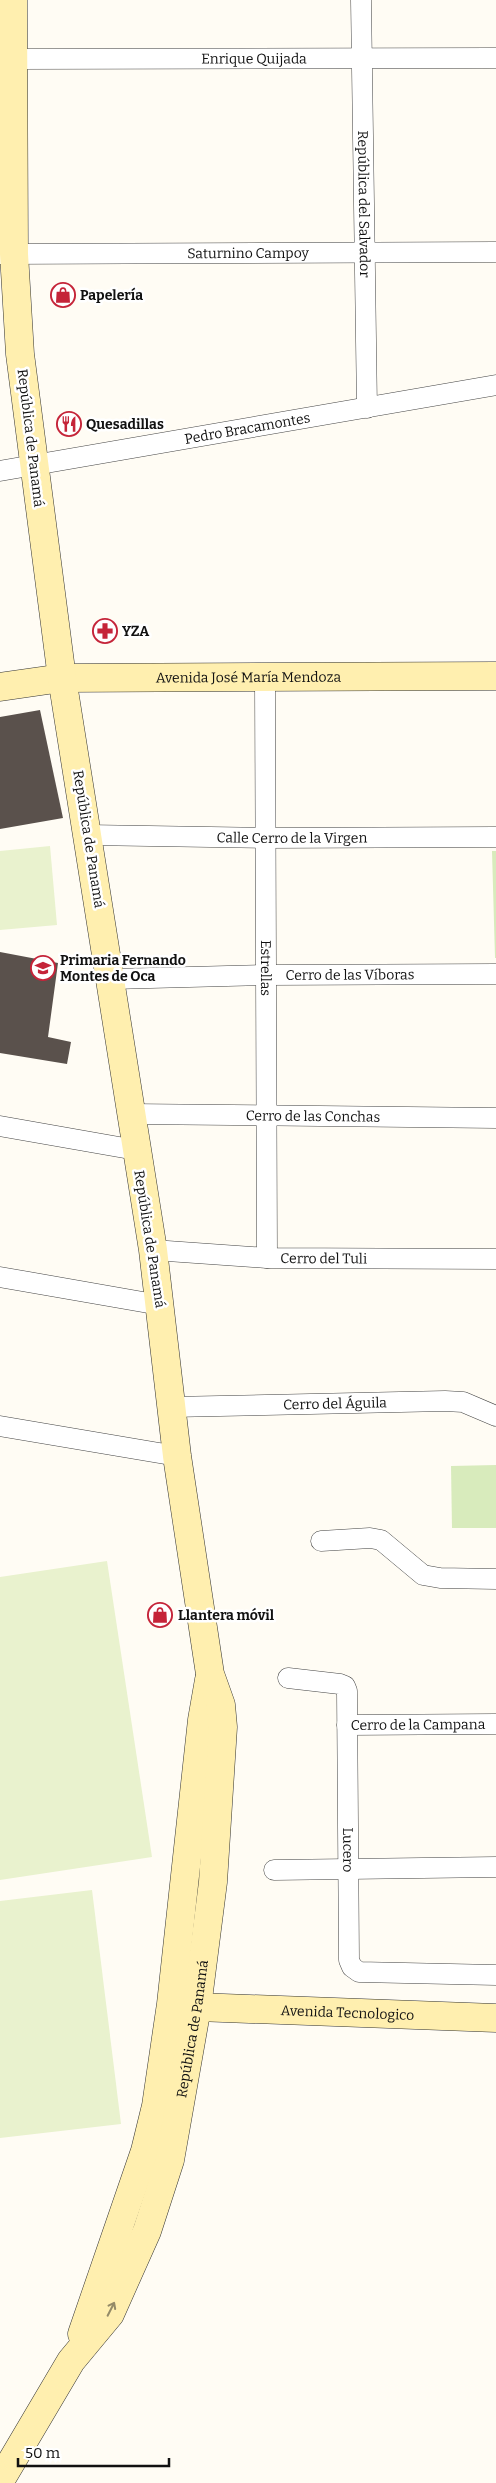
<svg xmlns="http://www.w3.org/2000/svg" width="496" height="2483" font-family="Bitter,serif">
<rect width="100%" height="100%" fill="#fffcf4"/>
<g fill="#d8ebbc">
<path d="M492,851H496V958H495Z"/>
<path d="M496,1465V1528H452L451,1466Z"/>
</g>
<g fill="#e9f2ce">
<path d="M50,846L57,925L0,930V851Z"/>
<path d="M107,1561L152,1857L0,1880V1577Z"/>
<path d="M92,1890L121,2124L0,2138V1901Z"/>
</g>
<g fill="#5a514c">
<path d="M40,710L63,818L0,829V717Z"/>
<path d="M0,952L58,963L48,1037L71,1042L67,1064L0,1053Z"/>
</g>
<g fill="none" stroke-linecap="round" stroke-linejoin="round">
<defs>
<g id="street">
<path id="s1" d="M361,0L367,408"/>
<path id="s2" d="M13,59L496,58"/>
<path id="s3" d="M0,254L496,252"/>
<path id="s4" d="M0,471L496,385"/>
<path id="s5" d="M265,678L267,1258"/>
<path id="s6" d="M88,835L264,838L496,837"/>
<path id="s7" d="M112,979L266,975L496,974"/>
<path id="s8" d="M131,1114L496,1118"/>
<path d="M0,1126L136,1150"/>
<path id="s9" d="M153,1250L267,1258L496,1259"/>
<path d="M0,1277L160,1305"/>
<path id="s10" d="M171,1407L445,1401L463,1402L496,1416"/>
<path d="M0,1426L177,1456"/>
<path d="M321,1541L370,1538L381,1540L423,1575L440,1578L496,1579"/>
<path id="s11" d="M288,1678L340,1684L345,1686L347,1691L349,1960L352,1967L359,1972L496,1975"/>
<path id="s12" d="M347,1725L496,1724"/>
<path d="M274,1870L496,1867"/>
</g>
<g id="secondary">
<path id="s13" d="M0,687L62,678L496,676"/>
<path id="s14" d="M183,2016L189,2009L197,2007L496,2018"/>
<path d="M82,2334L145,2151L156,2106L171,2004L202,1720L209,1680"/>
<path id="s15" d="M0,2481L71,2361L110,2314L147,2231L170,2160L197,2007L213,1882L223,1727L221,1705L210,1674L177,1456L153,1250L62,678L20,354L14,254L13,0"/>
</g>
</defs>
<use href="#street" stroke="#444" stroke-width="21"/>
<use href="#secondary" stroke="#333" stroke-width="29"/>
<use href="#street" stroke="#fff" stroke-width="20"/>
<use href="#secondary" stroke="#ffefaf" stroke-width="28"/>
</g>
<defs><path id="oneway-shaft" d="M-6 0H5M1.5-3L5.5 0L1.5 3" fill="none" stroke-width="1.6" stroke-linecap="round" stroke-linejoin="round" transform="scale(1.25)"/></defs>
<use stroke="#948b68" href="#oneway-shaft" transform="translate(111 2309) rotate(-63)"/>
<defs>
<symbol id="shop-ring" viewBox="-11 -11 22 22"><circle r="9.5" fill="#fff" stroke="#c52439" stroke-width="1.5"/><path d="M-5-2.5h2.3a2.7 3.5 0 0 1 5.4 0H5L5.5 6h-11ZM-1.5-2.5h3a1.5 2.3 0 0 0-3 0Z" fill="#c52439"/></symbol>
<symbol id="restaurant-ring" viewBox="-11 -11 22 22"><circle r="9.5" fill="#fff" stroke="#c52439" stroke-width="1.5"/><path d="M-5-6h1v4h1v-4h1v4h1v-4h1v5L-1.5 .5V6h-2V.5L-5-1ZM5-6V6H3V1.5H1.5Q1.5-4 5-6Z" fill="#c52439"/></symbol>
<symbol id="pharmacy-ring" viewBox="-11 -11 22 22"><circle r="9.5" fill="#fff" stroke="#c52439" stroke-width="1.5"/><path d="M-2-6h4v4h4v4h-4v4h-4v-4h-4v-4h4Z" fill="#c52439"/></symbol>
<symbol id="school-ring" viewBox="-11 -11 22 22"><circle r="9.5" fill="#fff" stroke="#c52439" stroke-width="1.5"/><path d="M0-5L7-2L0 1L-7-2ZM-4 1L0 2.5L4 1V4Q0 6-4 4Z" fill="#c52439"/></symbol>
</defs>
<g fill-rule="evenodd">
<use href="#shop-ring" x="49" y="281" width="28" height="28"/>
<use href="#restaurant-ring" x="55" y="410" width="28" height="28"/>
<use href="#pharmacy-ring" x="91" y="617" width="28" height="28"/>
<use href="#school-ring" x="29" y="954" width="28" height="28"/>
<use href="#shop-ring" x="146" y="1601" width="28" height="28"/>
</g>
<g text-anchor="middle" stroke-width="5" stroke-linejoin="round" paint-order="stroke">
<g font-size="14" fill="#111" stroke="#fff">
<text dy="5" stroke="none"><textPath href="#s2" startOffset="241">Enrique Quijada</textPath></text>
<text dy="5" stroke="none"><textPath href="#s1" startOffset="204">República del Salvador</textPath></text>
<text dy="5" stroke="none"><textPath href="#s3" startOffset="248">Saturnino Campoy</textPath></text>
<text dy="5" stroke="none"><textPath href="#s4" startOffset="251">Pedro Bracamontes</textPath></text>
<text transform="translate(31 438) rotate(83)" y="5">República de Panamá</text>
<text dy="5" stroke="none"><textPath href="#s13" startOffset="249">Avenida José María Mendoza</textPath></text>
<text dy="5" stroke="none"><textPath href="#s6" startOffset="204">Calle Cerro de la Virgen</textPath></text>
<text transform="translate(89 839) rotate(81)" y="5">República de Panamá</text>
<text dy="5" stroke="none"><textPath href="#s5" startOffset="290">Estrellas</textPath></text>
<text dy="5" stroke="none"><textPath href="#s7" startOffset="238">Cerro de las Víboras</textPath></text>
<text dy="5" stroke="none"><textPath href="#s8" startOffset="182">Cerro de las Conchas</textPath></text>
<text transform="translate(150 1239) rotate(81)" y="5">República de Panamá</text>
<text dy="5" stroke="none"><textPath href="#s9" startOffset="171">Cerro del Tuli</textPath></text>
<text dy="5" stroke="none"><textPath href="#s10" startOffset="164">Cerro del Águila</textPath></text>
<text dy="5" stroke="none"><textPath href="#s12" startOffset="71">Cerro de la Campana</textPath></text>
<text dy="5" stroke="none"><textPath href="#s11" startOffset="222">Lucero</textPath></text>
<text dy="5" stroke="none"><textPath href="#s14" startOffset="168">Avenida Tecnologico</textPath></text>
<text dy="5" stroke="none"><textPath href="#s15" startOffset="499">República de Panamá</textPath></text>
</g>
<g font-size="14" font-weight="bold" fill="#111" stroke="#fff" text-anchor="start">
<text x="80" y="300">Papelería</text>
<text x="86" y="429">Quesadillas</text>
<text x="122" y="636">YZA</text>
<text x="60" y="965">Primaria Fernando<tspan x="60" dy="16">Montes de Oca</tspan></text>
<text x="178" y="1620">Llantera móvil</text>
</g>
</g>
<path d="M18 2458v8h151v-8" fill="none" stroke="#111111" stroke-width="2.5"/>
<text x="25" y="2458" font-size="15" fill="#111111" stroke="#ffffff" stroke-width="4" paint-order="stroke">50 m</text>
</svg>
